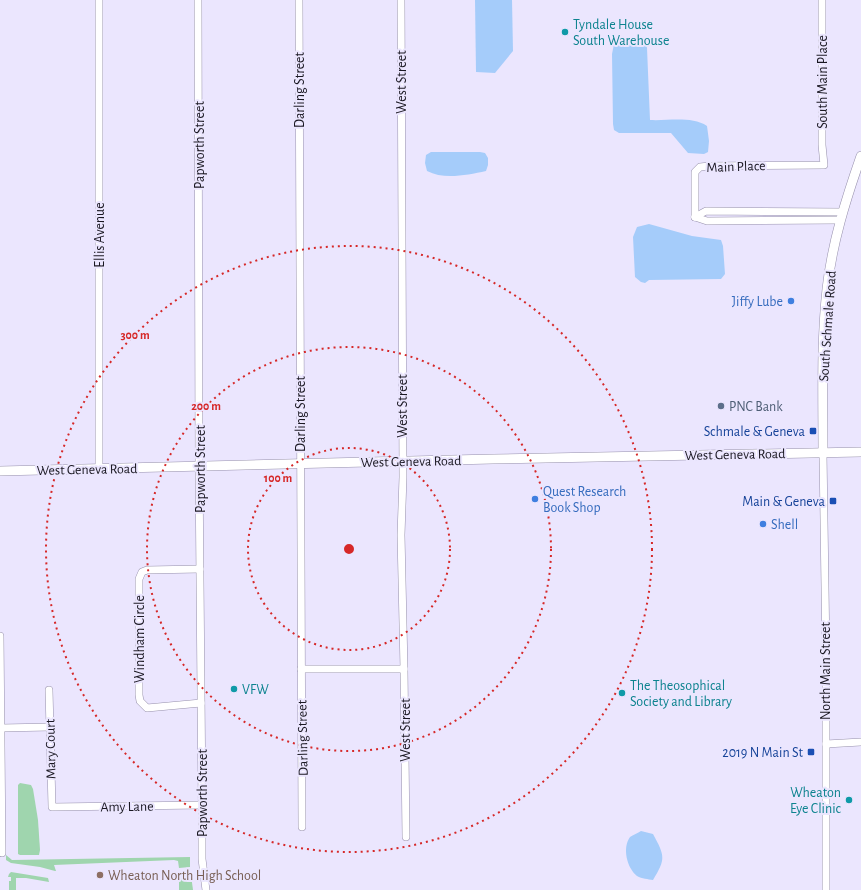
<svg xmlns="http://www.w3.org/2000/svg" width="861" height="890" font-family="'Alegreya Sans',sans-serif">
<rect width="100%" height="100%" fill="#ebe6fe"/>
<g fill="#9fd5ae">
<path d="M20,783L31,785L33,789L38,820L40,850L39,855H20L18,854V785Z"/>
<path d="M6,855L12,860L190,857V867L179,868L178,861L174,860L54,865L56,871H55L40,867L11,863L6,860Z"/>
<path d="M11,872L48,878L49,882L26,878H16V890H9V881H11V877H8L9,874Z"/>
<path d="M183,875H191L193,890H179V878Z"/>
</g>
<g fill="#a5ccfa">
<path d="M475,0H512L513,51L495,73L476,72Z"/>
<path d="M637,40H643L646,43L647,48L650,120C668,121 692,116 707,126L709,141L708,152L704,154L688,153L671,133H619L614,130L613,124L612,54L614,44L621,41Z"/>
<path d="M431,152H480L485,153L488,158V165L486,171C467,175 444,180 427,171L425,163L426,155Z"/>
<path d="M649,224L692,236L721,240L723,246L725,274L721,279L649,280L645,283L641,282L635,277L633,237L637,227Z"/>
<path d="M641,831L653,834C665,856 666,859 653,880C648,879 642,879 637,876C627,868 622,848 630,837C633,835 638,833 641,831Z"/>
</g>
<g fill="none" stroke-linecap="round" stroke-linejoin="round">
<defs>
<g id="minor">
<path d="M198,0L199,467L202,805V859L206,890"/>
<path d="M299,0L302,827"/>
<path d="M401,0L403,477L401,535L404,669L406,837"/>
<path d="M695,217V172L700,167L709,166L824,165L822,145V0"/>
<path d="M695,217L706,211L843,212"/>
<path d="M695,217L707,221L840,220"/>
<path d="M823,453L826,654V890"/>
<path d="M99,469V0"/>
<path d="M200,569L147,570L142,572L139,579V695L140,701L147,708L201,703"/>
<path d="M0,636L2,853"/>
<path d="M301,669H404"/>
<path d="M49,690L52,807L202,805"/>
<path d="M1,728L50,727"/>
<path d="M826,744L861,742"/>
</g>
<g id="major">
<path d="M823,453C823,398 821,343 827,289C832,243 846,199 861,156"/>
<path d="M0,471L493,459L861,452"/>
</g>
</defs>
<use href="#minor" stroke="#9791ac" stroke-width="8"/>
<use href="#major" stroke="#9791ac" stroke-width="10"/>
<use href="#minor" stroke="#fff" stroke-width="7"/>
<use href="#major" stroke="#fff" stroke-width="9"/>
</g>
<g fill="none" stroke="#d62828" stroke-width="2" stroke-dasharray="2 4">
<circle cx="349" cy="549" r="101"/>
<circle cx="349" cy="549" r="202"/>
<circle cx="349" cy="549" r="303"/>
</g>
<g fill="#0f9aa8" stroke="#ebe6fe" stroke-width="1.5">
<circle cx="565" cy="32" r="4"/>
<circle cx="234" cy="689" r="4"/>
<circle cx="622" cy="693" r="4"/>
<circle cx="849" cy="800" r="4"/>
</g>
<g fill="#3f7fe0" stroke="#ebe6fe" stroke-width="1.5">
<circle cx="791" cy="301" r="4"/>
<circle cx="535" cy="499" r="4"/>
<circle cx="763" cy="524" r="4"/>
</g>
<circle fill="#5c6f8a" stroke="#ebe6fe" stroke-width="1.5" cx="721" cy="406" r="4"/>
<g fill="#1a4fb4" stroke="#ebe6fe" stroke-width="1.5">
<rect x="809" y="427" width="8" height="8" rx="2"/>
<rect x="829" y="497" width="8" height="8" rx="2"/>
<rect x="807" y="748" width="8" height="8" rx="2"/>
</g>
<circle fill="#8d6e63" stroke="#ebe6fe" stroke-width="1.5" cx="100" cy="875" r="4"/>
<g text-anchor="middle" stroke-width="4" stroke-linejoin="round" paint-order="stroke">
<g font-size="14" fill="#0d838f" stroke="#ebe6fe" text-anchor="start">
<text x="573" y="29">Tyndale House<tspan x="573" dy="16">South Warehouse</tspan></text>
<text x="630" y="690">The Theosophical<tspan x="630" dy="16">Society and Library</tspan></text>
<text x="242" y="694">VFW</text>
<text x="841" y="797" text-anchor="end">Wheaton<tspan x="841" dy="16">Eye Clinic</tspan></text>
</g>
<g font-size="14" fill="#1a1822" stroke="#ebe6fe">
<text transform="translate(401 82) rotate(-90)" y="5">West Street</text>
<text transform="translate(822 82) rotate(-90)" y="5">South Main Place</text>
<text transform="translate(299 90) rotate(-90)" y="5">Darling Street</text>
<text transform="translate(199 145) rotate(-90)" y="5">Papworth Street</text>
<text transform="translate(736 166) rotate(-2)" y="5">Main Place</text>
<text transform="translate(99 235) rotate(-90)" y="5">Ellis Avenue</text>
<text transform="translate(827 326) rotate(-86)" y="5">South Schmale Road</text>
<text transform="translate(402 406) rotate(-90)" y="5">West Street</text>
<text transform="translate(300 414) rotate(-90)" y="5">Darling Street</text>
<text transform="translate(735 454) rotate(-1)" y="5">West Geneva Road</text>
<text transform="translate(411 461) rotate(-1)" y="5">West Geneva Road</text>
<text transform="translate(87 469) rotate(-1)" y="5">West Geneva Road</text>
<text transform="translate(200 469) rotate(-90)" y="5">Papworth Street</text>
<text transform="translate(139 639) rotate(-90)" y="5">Windham Circle</text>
<text transform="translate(825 671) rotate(-90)" y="5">North Main Street</text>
<text transform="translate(405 730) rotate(-90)" y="5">West Street</text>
<text transform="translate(302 738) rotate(-91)" y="5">Darling Street</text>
<text transform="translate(50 749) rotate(-91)" y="5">Mary Court</text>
<text transform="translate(202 793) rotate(-90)" y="5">Papworth Street</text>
<text transform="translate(127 806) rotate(-1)" y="5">Amy Lane</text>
</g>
<g font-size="14" fill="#366cbe" stroke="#ebe6fe" text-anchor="start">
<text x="783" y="306" text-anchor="end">Jiffy Lube</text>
<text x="543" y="496">Quest Research<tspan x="543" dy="16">Book Shop</tspan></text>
<text x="771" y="529">Shell</text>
</g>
<g font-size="14" fill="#4e5e75" stroke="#ebe6fe" text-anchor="start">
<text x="729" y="411">PNC Bank</text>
</g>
<g font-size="14" fill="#164399" stroke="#ebe6fe" text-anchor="end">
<text x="805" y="436">Schmale &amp; Geneva</text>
<text x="825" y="506">Main &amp; Geneva</text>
<text x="803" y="757">2019 N Main St</text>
</g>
<g font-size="14" fill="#785e54" stroke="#ebe6fe" text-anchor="start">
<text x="108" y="880">Wheaton North High School</text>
</g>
</g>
<circle cx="349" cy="549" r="6" fill="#d62828" stroke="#ebe6fe" stroke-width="2"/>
<g font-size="12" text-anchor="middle" font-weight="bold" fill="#d62828" stroke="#ebe6fe" stroke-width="4" stroke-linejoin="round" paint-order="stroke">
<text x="135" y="339">300 m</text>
<text x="206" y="410">200 m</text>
<text x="278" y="482">100 m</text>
</g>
</svg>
